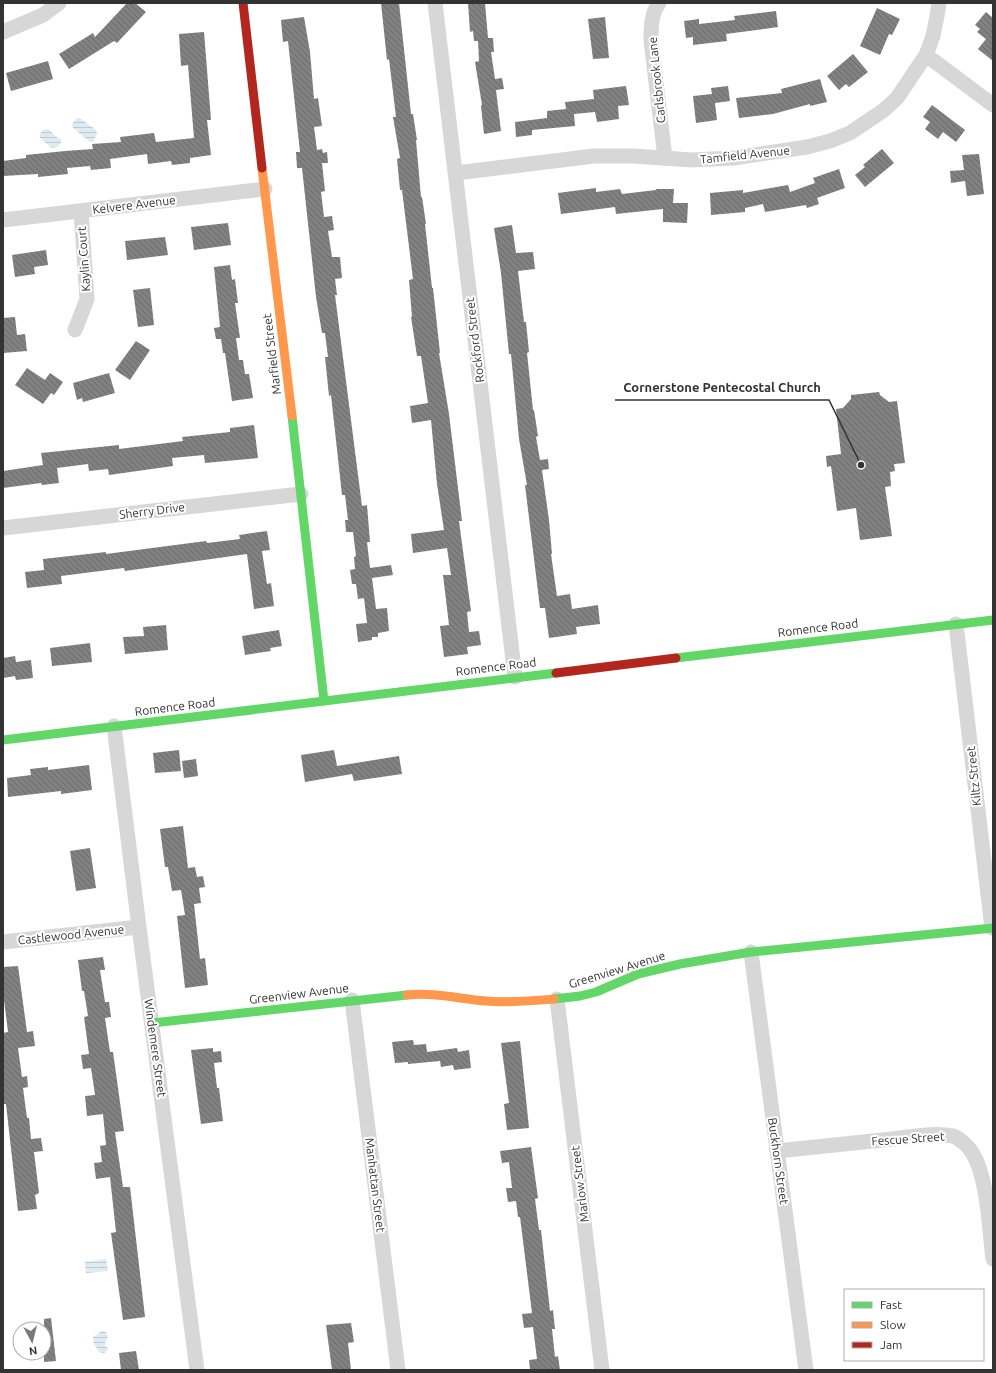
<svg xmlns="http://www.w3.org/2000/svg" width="996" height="1373" font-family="Ubuntu,sans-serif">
<defs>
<pattern id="water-rules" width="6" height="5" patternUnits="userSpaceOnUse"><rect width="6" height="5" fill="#ddebf3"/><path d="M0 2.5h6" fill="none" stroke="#becad1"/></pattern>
<pattern id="building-back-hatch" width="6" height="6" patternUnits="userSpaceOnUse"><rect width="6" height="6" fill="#818181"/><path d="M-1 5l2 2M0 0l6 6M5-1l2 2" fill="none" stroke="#6a6a6a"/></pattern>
</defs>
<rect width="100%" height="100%" fill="#fff"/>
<g fill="url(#water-rules)">
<path d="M77,118H80L96,130L97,134L93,142H90L73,128L72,124Z"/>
<path d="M48,129L59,139L61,138V143L57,147L52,148L40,138V134L43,130Z"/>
<path d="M106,1259L108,1271L86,1273L85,1262Z"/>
<path d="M102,1331L106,1332L108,1336L105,1343V1346L108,1348V1350L104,1353L99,1352L94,1344L93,1337Z"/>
</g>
<g fill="url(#building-back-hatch)">
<path d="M127,3H135L146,12L117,43L114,41L69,69L59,54L93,33L95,37Z"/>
<path d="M381,3H399L411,114H413L417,140H416L421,197H422L426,224H425L432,288H433L440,353H439L449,414L462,521H459L471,611L467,612L469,632L479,631L481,645L467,647L468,654L444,657L440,626L449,625L443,575H451L447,548L413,553L411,534L444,530L437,484L431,420L412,423L410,406L428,403L421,356H417L411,317H412L409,280L413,279L402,190H400L397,159L400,158L393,117H396L389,59L387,60Z"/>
<path d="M468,3H485L488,38H493L494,52H491L495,79L502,78L504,89L496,90L501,131L484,134L481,106L482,105L475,62L479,61L478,41H474L473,31L470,32Z"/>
<path d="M877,8L900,19L892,35L889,34L880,55L860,46Z"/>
<path d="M776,11L778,27L726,34L727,41L693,45V37L686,38L684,21L699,19V24L735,20L734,16Z"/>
<path d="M986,12L993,18V61L978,49L986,39L977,32L980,29L975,25Z"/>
<path d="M304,17L310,52L314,99L318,98L322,126L314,127L317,150L322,149L323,153L327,152L328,163H322L325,191L321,192L324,217L332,216L334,230L328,231L332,257H340L342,278L335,279L337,295H335L362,506L367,505L370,542H367L370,568L391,565L393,575L372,578L376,609L387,608L389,631L378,633V637H372V640L358,642L356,624L367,623L364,598L358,599L356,584H352L350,570L355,569L354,557L356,556L353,532H346L345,520H348L345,495H342L331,395L329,396L325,357H328L325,333H322L316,297L302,168H297L296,152H300L288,41L283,42L281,20Z"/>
<path d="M605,17L609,58L593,59L588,19Z"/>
<path d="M204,32L211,120H207L211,155L190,158V163L172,165L171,161L148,164L147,154L110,159L111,168L91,170L90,166L67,168L68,174L38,177V174L3,176V161L26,158V155L65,151L93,149L92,144L121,142L120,137L154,133L156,142L194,138L188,65L181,66L179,34Z"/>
<path d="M853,54L868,72L849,87L846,84L839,90L827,76Z"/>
<path d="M48,61L53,79L11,91L6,73Z"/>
<path d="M820,79L827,102L810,106V104L773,114L739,118L736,98L782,93L781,89Z"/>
<path d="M626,86L629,105L618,106L619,119L597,122L595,112L574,114L575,126L532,130V135L516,137L515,122L547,118V111L566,109L565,102L594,99L593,90Z"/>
<path d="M728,86L730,101L715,103L717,120L696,123L693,96L712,94L711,88Z"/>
<path d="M932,105L965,130L956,142L943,132L938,139L925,129L930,122L923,117Z"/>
<path d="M882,149L894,163L865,187L855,175L865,167L863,165Z"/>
<path d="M979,154L984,194L967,196L965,181L951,183L950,171L964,170L962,155Z"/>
<path d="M839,169L845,188L817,198L819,204L807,208L806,205L765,212L763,204L745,208V212L711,215L710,193L743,190V193L788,185L790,192L815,183L813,178Z"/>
<path d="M596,188V192L620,189L622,194L656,190V189H674L673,203H688L687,223L663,222V209L616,214L615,207L561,214L558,193Z"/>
<path d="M228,223L231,245L194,250L191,227Z"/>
<path d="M512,225L516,253L533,252L535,269L518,271L524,322H526L529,352L527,353L533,410H534L538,436L536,437L540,460L548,459L549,469L542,470L549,520L552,554H551L557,596L570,594L572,609L598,605L600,624L576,627L577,634L549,638L545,608H540L525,485H527L519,439L511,354H509L501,273L494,228Z"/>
<path d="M165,237L168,255L127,260L125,241Z"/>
<path d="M46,250L48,265L34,267L35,274L15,277L12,255Z"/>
<path d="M230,265L232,280L235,279L238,303H235L240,338H236L239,360H243L245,374H249L253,398L232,401L225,353H223L221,339H216L214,328L220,327L214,267Z"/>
<path d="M150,288L154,325L138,327L133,290Z"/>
<path d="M15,317L17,335L25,334L27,351L3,353V318Z"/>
<path d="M136,341L150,350L130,380L115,370Z"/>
<path d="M27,368L45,380L50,373L63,382L54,395L51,393L43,404L15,385Z"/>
<path d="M109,373L115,393L83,402L82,398L77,400L73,383Z"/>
<path d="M879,392L880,395L889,402L897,401L905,463L894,464L895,471L890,472L891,486L885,487L892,536L860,540L856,508L837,511L831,466L827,467L826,456L841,454L836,409L843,408L851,399V395Z"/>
<path d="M254,425L258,458L205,463L204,455L172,458L173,466L109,475L108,469L89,471L88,464L57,468L59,483L42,485L41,483L3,488V471L43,465L41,453L119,445V449L183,441L182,437L230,432V428Z"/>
<path d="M267,531L270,550L262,551L267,584L271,583L274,606L254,609L247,554L125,571L124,568L61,576L62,584L27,588L25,572L44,570L43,559L106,552V554L206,541L207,543L240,539L239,535Z"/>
<path d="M166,625L168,650L125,654L123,637L144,636L143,627Z"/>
<path d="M279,630L282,646L270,648L271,651L245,655L242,636Z"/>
<path d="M90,643L92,662L52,666L50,648Z"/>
<path d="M15,656L16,662L31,660L33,678L16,680L15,676L3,678V658Z"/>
<path d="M179,750L181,771L155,773L153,753Z"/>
<path d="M334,750L337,766L399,756L402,774L354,781L352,774L305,782L301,755Z"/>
<path d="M196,759L198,776L184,778L182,761Z"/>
<path d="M89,765L92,790L61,794V791L8,797L7,778L31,775L30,769L48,767V770Z"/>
<path d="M183,826L188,868L195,867L197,877L203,876L205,887L199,888L201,903L194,904L200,959L205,958L208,985L185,988L177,916L185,915L181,890L172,891L168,867H165L160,829Z"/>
<path d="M90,848L96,888L76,891L70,851Z"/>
<path d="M103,957L105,970H100L105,1002H109L111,1017L105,1018L110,1052H113L124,1131L115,1132L123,1187H130L145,1317L123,1320L111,1233L116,1232L110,1177L96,1179L94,1163L102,1162L100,1146L106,1145L103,1114L87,1116L85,1096L95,1095L91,1068L83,1069L81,1055L89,1054L84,1017L88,1016L84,991H82L78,960Z"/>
<path d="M18,966L27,1032L33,1031L35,1046L18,1048L22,1077L27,1076L28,1087L23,1088L27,1118H29L31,1139L41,1138L43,1151L34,1152L39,1193L35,1195L37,1209L18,1211L6,1104H3V1033L8,1032L4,1000H3V967Z"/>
<path d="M413,1040L414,1045L426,1044L427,1052L457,1048L458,1052L469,1050L471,1068L454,1070L453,1065L441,1067L440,1061L408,1064V1062L395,1063L392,1042Z"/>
<path d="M520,1041L529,1128L507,1130L504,1104L509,1103L501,1043Z"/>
<path d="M213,1048V1052L221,1051L222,1062L214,1063L217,1088H219L223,1121L201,1124L191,1050Z"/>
<path d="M531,1147L538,1198L535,1199L539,1230H541L550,1311L553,1310L555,1329H552L555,1357L558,1356L560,1370H530L529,1360L537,1359L533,1327L524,1328L522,1314L532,1313L520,1217H518L516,1201L508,1202L506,1188H512L509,1162L502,1163L500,1151Z"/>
<path d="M51,1318L56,1361L44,1362V1319Z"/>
<path d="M351,1323L354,1342L348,1343L351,1370H332L326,1325Z"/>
<path d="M136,1351L139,1370H121L119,1353Z"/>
</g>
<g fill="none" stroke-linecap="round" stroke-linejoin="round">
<g stroke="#d7d7d7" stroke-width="15">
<path d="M435,3L515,677"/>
<path d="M659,3C651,14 651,27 651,40L665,158"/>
<path d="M3,32L43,15L59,3"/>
<path d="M926,55L993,105"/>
<path d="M456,173L594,156H633L692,160L734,158L807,147L830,141L850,133L884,110L897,98L926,55L933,36L937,16L939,3"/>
<path d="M3,220L265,189"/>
<path d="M75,330L87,299L81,211"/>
<path d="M3,528L301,494"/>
<path d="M956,624L992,928"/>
<path d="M114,726L139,927L197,1370"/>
<path d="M3,942L139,927"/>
<path d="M751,952L806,1370"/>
<path d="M557,999L602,1370"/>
<path d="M352,1000L398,1370"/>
<path d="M777,1151C815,1147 854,1143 892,1139C910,1137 936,1132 953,1136C961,1139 969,1147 973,1154C988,1179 989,1229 993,1259"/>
</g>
<g stroke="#63d668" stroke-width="9">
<path d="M292,416L324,701"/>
<path d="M676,658L993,620"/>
<path d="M3,740L556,673"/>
<path d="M554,999L580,996L596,992L638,974L680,964L751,952L993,928"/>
<path d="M152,1023L407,995"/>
</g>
<g stroke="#ff974d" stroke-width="9">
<path d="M262,168L292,416"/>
<path d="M407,995C434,992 460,999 486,1001C509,1003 531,1001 554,999"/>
</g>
<g stroke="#b3261e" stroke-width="9">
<path d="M243,3L262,168"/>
<path d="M556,673L676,658"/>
</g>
</g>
<g text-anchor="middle" stroke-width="4" stroke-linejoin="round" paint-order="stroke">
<g font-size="12" fill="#333" stroke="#fff">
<text transform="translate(657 80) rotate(-96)" y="4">Carlsbrook Lane</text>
<text transform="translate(745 155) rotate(-6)" y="4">Tamfield Avenue</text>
<text transform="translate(134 205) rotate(-7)" y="4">Kelvere Avenue</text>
<text transform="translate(84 259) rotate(-94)" y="4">Kaylin Court</text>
<text transform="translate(475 340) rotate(-97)" y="4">Rockford Street</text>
<text transform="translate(272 354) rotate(-97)" y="4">Marfield Street</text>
<text transform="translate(152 511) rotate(-7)" y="4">Sherry Drive</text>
<text transform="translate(818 628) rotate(-7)" y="4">Romence Road</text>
<text transform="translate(496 667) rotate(-7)" y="4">Romence Road</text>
<text transform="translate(175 707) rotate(-7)" y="4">Romence Road</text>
<text transform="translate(974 776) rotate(-96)" y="4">Kiltz Street</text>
<text transform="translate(71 935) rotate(-6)" y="4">Castlewood Avenue</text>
<text transform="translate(617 970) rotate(-17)" y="4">Greenview Avenue</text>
<text transform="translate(299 994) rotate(-7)" y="4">Greenview Avenue</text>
<text transform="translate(155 1048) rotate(82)" y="4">Windemere Street</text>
<text transform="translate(908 1139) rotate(-4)" y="4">Fescue Street</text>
<text transform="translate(778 1161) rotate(82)" y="4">Buckhorn Street</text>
<text transform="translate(580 1184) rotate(-97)" y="4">Marlow Street</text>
<text transform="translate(375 1185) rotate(83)" y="4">Manhattan Street</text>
</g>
</g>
<path fill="none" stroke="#333" stroke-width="1.5" d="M861 465L829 400H615"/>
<circle fill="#333" stroke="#fff" stroke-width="1.5" cx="861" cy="465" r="4"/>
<g font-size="13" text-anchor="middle" font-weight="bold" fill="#333" stroke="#fff" stroke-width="4" stroke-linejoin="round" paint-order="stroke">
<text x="722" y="392">Cornerstone Pentecostal Church</text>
</g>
<rect width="996" height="1373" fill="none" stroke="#333333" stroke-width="8"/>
<rect x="844" y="1289" width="140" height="72" fill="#ffffff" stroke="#adadad"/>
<rect x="852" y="1302" width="20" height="6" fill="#63d668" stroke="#adadad"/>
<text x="880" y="1309" font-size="12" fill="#333333">Fast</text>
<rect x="852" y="1322" width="20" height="6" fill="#ff974d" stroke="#adadad"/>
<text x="880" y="1329" font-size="12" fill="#333333">Slow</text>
<rect x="852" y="1342" width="20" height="6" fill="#b3261e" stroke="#adadad"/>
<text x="880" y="1349" font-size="12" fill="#333333">Jam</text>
<g transform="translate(32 1341) rotate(173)"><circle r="19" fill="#ffffff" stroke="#adadad"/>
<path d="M0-3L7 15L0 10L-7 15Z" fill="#7a7a7a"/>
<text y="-6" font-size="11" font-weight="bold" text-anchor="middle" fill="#333333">N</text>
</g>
</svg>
